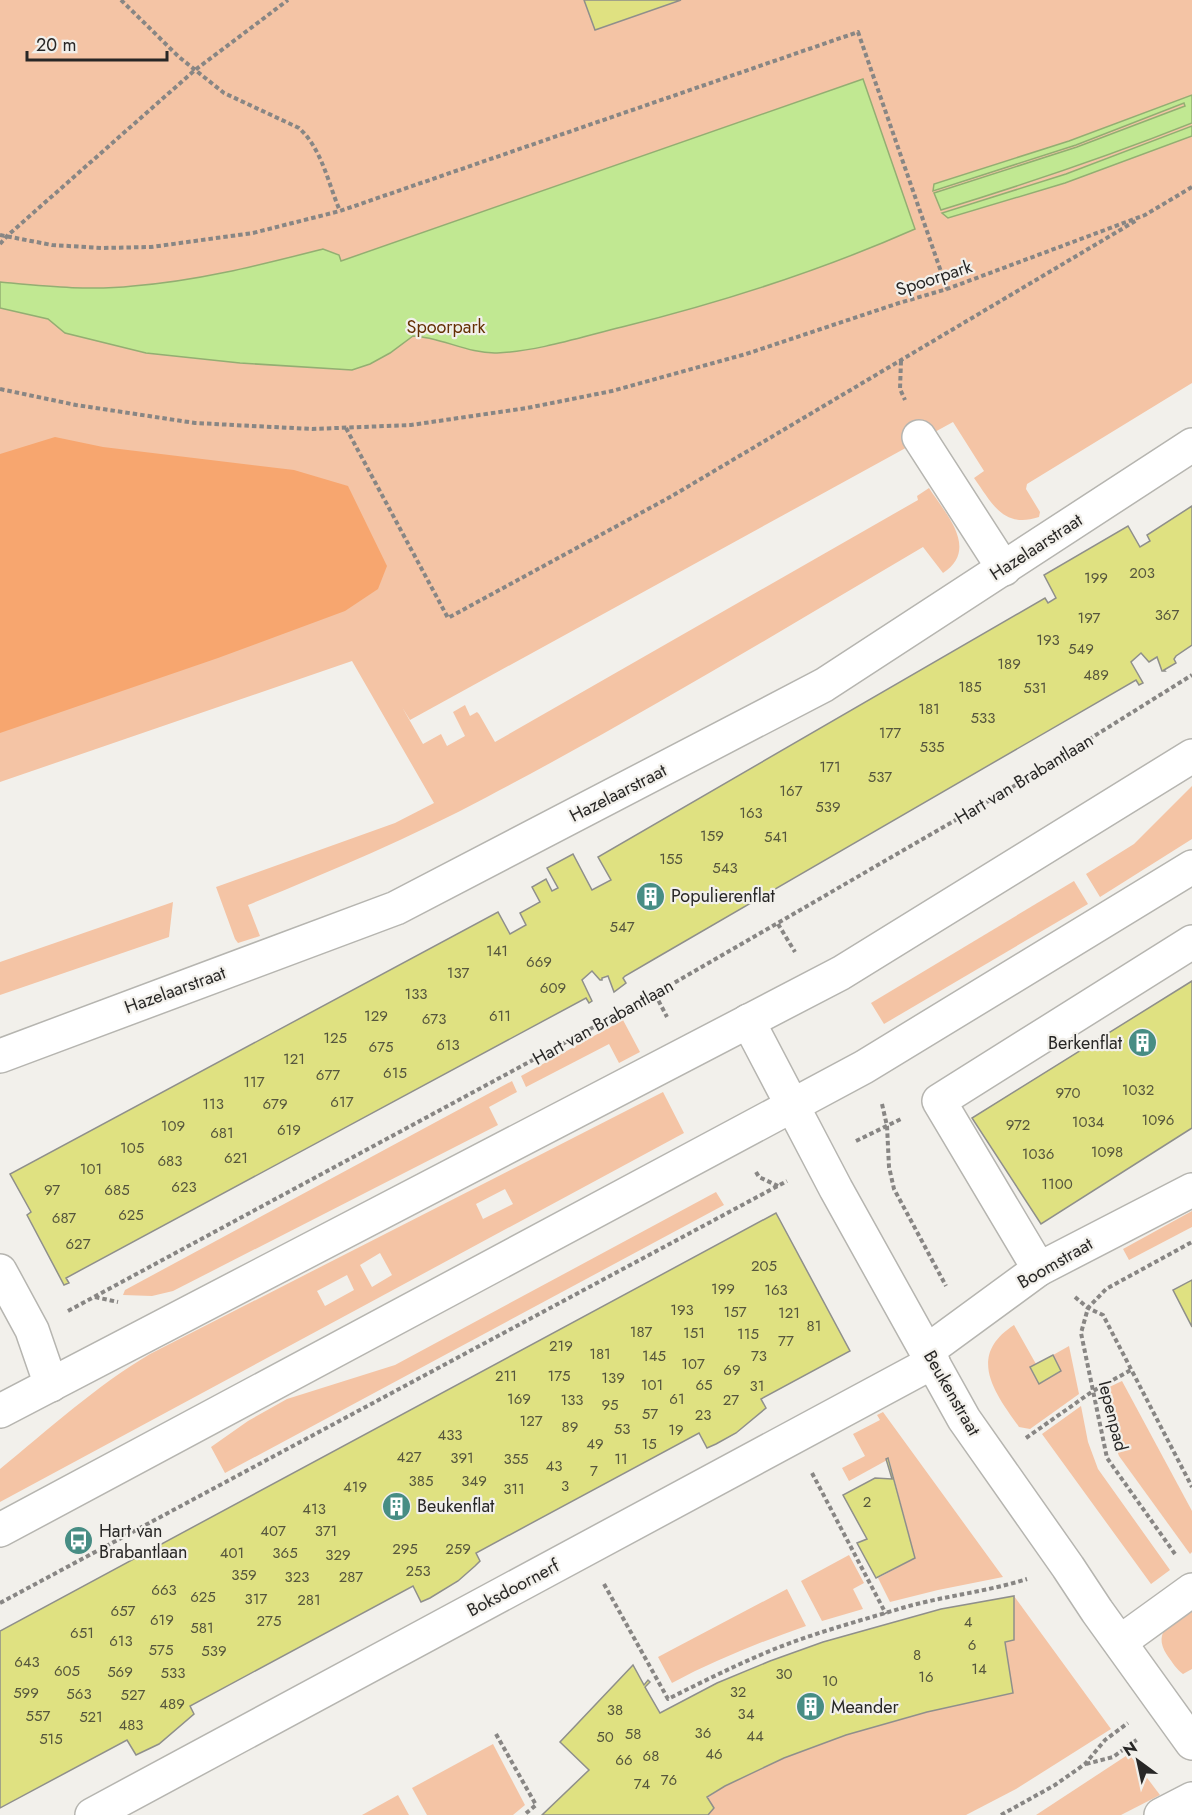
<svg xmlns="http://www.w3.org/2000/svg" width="1192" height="1815" font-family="Jost,sans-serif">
<rect width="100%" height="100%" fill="#f2f0eb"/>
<g fill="#f4c4a5" fill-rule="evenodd">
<path d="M0,0H1192V383L1027,484L1026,489L1040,512L1039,517C1003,529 992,503 974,478L984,471L953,422L410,720L402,707L423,744L441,734L447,746L465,736L453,712L465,705L470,716L477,712L479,714L495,742L918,500L917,496L929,488C945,513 980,549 943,573L923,547C779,632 635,719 487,797C410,838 329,872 248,905L260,936L238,943L235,939L216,887L395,823L434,803L352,661L0,782Z"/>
<path d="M1192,786V839L1100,897L1086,874L1134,844Z"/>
<path d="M1074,881L1088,904L884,1024L871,1003Z"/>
<path d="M173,902L169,937L0,995V962Z"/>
<path d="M623,1020L640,1052L619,1063L609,1044L526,1087L521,1076Z"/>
<path d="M512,1081L517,1092L489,1107L498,1125L173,1291L152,1296L123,1295L125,1290Z"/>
<path d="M663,1092L684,1133L0,1502V1469C49,1429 96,1386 150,1354ZM505,1189L513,1204L483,1219L476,1204ZM380,1253L392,1275L372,1287L360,1265ZM347,1275L354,1290L325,1306L317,1291Z"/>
<path d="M716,1192L724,1205L225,1473L211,1447L248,1421L287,1399L395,1365Z"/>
<path d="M1192,1211V1227L1129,1260L1123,1249Z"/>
<path d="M1014,1325L1036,1364L1030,1368L1039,1384L1061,1371L1053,1356L1046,1359L1069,1346L1079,1394L1030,1429L1019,1427C995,1393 966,1356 1014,1325Z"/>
<path d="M1122,1381L1192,1511V1552L1190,1554L1119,1456L1115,1445L1103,1390Z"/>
<path d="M1081,1406L1088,1442L1098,1469L1170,1570L1151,1584L1042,1434Z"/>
<path d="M883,1412L1003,1577L938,1590L890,1602L878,1578L915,1558L889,1459L849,1481L842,1468L865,1456L853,1434L880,1420L877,1415Z"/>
<path d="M849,1555L864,1583L853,1589L863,1609L822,1621L801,1581Z"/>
<path d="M787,1589L806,1626C760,1642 715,1660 672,1683L658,1657Z"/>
<path d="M1014,1596L1111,1729L1016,1789L966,1815H682L725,1786L763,1767L824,1742L1005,1642L1014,1640Z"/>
<path d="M1192,1607V1669L1183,1674C1177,1670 1172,1662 1167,1655C1151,1630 1174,1621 1192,1607Z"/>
<path d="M493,1744L525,1805L513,1815H427L412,1788Z"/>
<path d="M1129,1754L1160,1795L1121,1815H1036Z"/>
<path d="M398,1795L409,1815H362Z"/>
</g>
<path fill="#f7a66f" d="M55,437L103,447L294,470L348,486L387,566L378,589L345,611L218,658L0,733V454Z"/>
<g fill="#c1e892" stroke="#93ae72" stroke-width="1.5">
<path d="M863,79L915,229C820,271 723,302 622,327C581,337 539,351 497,353C468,354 441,337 413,336L390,353L370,364L352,370L240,363L146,353L65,333L48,319L0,308V282C44,286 89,291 133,286C198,281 260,265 323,249L339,255L341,261Z"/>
<path d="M1192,95V123C1109,156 1026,184 941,210L934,193L1077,147L1185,106L1184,103L1076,145L933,191L934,184L1069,141Z"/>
<path d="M1192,126V136L1065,183L948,218L942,213L1066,174Z"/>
</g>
<g fill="#dfe181" stroke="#8f8f8b" stroke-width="1.5">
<path d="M584,0H681L595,30Z"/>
<path d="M1192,506V645L1176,656L1174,659L1176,663L1164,670L1165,671H1162L1157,657L1149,662L1141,653L1131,662L1143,683L1139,685L1136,680L656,958L625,976L623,978L626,983L614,992L608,976L602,978V980H600L592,971L582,980L592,1001L589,1003L586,998L66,1278L69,1283L64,1285L27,1215L31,1212L10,1174L498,912L510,934L526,925L520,913L540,902L532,887L546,879L552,891L558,888L547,868L573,854L592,890L611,880L598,857L1045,598L1048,603L1056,598L1044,575L1128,526L1140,547L1150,541L1147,535Z"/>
<path d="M1192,981V1128L1041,1224L972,1118Z"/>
<path d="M776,1213L850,1351L761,1399L766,1408L736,1433L716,1444L707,1448L699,1433L476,1553L480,1561L475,1566L458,1581L430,1598L421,1602L413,1586L190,1706L194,1714L159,1744L136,1755L127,1740L0,1808V1631Z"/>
<path d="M1192,1280V1327L1173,1290Z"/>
<path d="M1053,1355L1061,1371L1039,1384L1030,1367Z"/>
<path d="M888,1458L915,1558L876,1578L857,1543L867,1539L843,1495L875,1478L892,1479L886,1459Z"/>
<path d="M1014,1596V1640L1005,1642L1013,1693L927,1712L846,1735L784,1758L725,1786L707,1797L714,1808L708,1815H542L589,1770L560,1742L633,1665L644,1685L648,1680L650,1682L645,1687L660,1713L717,1683L770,1661L823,1642L941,1609Z"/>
</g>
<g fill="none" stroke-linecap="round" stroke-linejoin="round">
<defs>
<g id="minor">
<path d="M919,437L1004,569"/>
<path d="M748,1021L836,1189L964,1419L1068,1567L1097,1611L1192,1743"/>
<path d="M0,1056L396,908L824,685L1192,445"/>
<path d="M1039,1269L939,1101L1192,942"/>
<path d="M0,1271L32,1330L51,1385"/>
<path d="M927,1351L1039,1269L1192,1190"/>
<path d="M0,1411L841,973L1192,756"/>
<path d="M0,1530L864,1067L1192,867"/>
<path d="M1120,1642L1192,1590"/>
<path d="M92,1815L933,1362"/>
<path d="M1161,1815L1192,1799"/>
</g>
</defs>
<use href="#minor" stroke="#b6b5b0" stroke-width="36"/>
<g stroke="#888684" stroke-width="4" stroke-dasharray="4.5 3" stroke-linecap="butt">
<path d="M121,0L179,57L224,93L299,128C322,149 328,183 340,211"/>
<path d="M0,235L52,245L102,248L151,247L253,233L340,211L858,32L947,289"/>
<path d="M0,244L7,236L195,70L288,0"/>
<path d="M901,361L900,389L905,400"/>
<path d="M0,389L76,405L195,423L312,429L411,425L527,408L612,391L746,354L899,303L947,289L1145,215L1192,187"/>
<path d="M346,428L448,618L672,496L1137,220"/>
<path d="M778,924L795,952"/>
<path d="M655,994L667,1017"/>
<path d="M882,1104L887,1126L889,1167L894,1189L946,1286"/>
<path d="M856,1141L903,1118"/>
<path d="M756,1172L759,1177L778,1186"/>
<path d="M95,1297L118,1302"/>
<path d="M1075,1297L1088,1308L1103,1315L1192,1487"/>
<path d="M68,1311L655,994L1011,788L1192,675"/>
<path d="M1026,1438L1093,1391L1131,1370"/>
<path d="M812,1473L886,1614"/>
<path d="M1175,1554L1107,1458L1081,1333L1088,1308L1106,1289L1192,1242"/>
<path d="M604,1584L668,1699C702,1682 736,1665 772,1650C814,1633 859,1621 902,1608C943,1596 986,1592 1027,1579"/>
<path d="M0,1603L787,1181"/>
<path d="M496,1734L536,1805L524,1815"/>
<path d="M1086,1764L1113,1757L1138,1739"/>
<path d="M1001,1815L1055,1785L1085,1764L1105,1740L1128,1723"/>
</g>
<use href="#minor" stroke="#fff" stroke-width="33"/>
</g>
<defs>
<symbol id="building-disc" viewBox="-11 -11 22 22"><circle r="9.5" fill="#478d84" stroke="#f2f0eb"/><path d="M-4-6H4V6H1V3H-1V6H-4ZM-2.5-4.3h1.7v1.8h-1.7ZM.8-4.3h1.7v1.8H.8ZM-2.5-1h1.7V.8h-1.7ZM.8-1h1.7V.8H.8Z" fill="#fff"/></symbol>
<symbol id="bus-disc" viewBox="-11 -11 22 22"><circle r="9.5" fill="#478d84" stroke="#f2f0eb"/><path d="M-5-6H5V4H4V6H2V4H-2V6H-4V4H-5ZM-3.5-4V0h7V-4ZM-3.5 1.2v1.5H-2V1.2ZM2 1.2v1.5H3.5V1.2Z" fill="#fff"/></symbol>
</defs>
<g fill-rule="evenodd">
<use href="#building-disc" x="634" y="880" width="33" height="33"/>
<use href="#building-disc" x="1126" y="1026" width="33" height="33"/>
<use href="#building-disc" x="380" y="1490" width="33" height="33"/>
<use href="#bus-disc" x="62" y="1524" width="33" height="33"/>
<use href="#building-disc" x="794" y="1690" width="33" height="33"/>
</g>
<g text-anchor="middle" stroke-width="4.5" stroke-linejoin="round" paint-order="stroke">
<g font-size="15" fill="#56563d">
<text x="1142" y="578">203</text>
<text x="1096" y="583">199</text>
<text x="1167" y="620">367</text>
<text x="1089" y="623">197</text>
<text x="1048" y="645">193</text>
<text x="1081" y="654">549</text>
<text x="1009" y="669">189</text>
<text x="1096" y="680">489</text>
<text x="970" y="692">185</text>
<text x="1035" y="693">531</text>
<text x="929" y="714">181</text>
<text x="983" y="723">533</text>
<text x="890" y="738">177</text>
<text x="932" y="752">535</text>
<text x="830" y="772">171</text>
<text x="880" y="782">537</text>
<text x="791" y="796">167</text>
<text x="828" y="812">539</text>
<text x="751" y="818">163</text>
<text x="712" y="841">159</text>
<text x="776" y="842">541</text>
<text x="671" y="864">155</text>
<text x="725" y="873">543</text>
<text x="622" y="932">547</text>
<text x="497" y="956">141</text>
<text x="539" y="967">669</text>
<text x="458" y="978">137</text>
<text x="553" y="993">609</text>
<text x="416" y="999">133</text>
<text x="376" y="1021">129</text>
<text x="500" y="1021">611</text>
<text x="434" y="1024">673</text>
<text x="335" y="1043">125</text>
<text x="448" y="1050">613</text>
<text x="381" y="1052">675</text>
<text x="294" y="1064">121</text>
<text x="395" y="1078">615</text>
<text x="328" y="1080">677</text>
<text x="254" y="1087">117</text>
<text x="1138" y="1095">1032</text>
<text x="1068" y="1098">970</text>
<text x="342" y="1107">617</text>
<text x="213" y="1109">113</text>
<text x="275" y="1109">679</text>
<text x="1158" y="1125">1096</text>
<text x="1088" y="1127">1034</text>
<text x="1018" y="1130">972</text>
<text x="173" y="1131">109</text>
<text x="289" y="1135">619</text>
<text x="222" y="1138">681</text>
<text x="132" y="1153">105</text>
<text x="1107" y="1157">1098</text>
<text x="1038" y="1159">1036</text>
<text x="236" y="1163">621</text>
<text x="170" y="1166">683</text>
<text x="91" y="1174">101</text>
<text x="1057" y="1189">1100</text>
<text x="184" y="1192">623</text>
<text x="52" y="1195">97</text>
<text x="117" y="1195">685</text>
<text x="131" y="1220">625</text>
<text x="64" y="1223">687</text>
<text x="78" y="1249">627</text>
<text x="764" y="1271">205</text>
<text x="723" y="1294">199</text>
<text x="776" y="1295">163</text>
<text x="682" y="1315">193</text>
<text x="735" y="1317">157</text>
<text x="789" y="1318">121</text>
<text x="814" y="1331">81</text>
<text x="641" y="1337">187</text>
<text x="694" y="1338">151</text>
<text x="748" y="1339">115</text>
<text x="786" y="1346">77</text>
<text x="561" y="1351">219</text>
<text x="600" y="1359">181</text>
<text x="654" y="1361">145</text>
<text x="759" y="1361">73</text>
<text x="693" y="1369">107</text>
<text x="732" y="1375">69</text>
<text x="506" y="1381">211</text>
<text x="559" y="1381">175</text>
<text x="613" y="1383">139</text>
<text x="652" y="1390">101</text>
<text x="704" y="1390">65</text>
<text x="757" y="1391">31</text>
<text x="519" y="1404">169</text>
<text x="677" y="1404">61</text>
<text x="572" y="1405">133</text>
<text x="731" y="1405">27</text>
<text x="610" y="1410">95</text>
<text x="650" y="1419">57</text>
<text x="703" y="1420">23</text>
<text x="531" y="1426">127</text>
<text x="570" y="1432">89</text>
<text x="622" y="1434">53</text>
<text x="676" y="1435">19</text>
<text x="450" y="1440">433</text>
<text x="595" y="1449">49</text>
<text x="649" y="1449">15</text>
<text x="409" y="1462">427</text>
<text x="462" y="1463">391</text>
<text x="516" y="1464">355</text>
<text x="621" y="1464">11</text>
<text x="554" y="1471">43</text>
<text x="594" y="1476">7</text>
<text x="421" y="1486">385</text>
<text x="474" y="1486">349</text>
<text x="565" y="1491">3</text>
<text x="355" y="1492">419</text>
<text x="514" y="1494">311</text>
<text x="867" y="1507">2</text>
<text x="314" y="1514">413</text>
<text x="273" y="1536">407</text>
<text x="326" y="1536">371</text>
<text x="405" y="1554">295</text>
<text x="458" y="1554">259</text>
<text x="232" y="1558">401</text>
<text x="285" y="1558">365</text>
<text x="338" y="1560">329</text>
<text x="418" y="1576">253</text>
<text x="244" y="1580">359</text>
<text x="297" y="1582">323</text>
<text x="351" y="1582">287</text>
<text x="164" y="1595">663</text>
<text x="203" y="1602">625</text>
<text x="256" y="1604">317</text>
<text x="309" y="1605">281</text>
<text x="123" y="1616">657</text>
<text x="162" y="1625">619</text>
<text x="269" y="1626">275</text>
<text x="968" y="1627">4</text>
<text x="202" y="1633">581</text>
<text x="82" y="1638">651</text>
<text x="121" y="1646">613</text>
<text x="972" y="1650">6</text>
<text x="161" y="1655">575</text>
<text x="214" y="1656">539</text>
<text x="917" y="1660">8</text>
<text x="27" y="1667">643</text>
<text x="979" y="1674">14</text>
<text x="67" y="1676">605</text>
<text x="120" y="1677">569</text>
<text x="173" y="1678">533</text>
<text x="784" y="1679">30</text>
<text x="926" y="1682">16</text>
<text x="830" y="1686">10</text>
<text x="738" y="1697">32</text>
<text x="26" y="1698">599</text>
<text x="79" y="1699">563</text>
<text x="133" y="1700">527</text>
<text x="172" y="1709">489</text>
<text x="615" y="1715">38</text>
<text x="746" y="1719">34</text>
<text x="38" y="1721">557</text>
<text x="91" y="1722">521</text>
<text x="131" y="1730">483</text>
<text x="703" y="1738">36</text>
<text x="633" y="1739">58</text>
<text x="755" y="1741">44</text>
<text x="605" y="1742">50</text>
<text x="51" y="1744">515</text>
<text x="714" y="1759">46</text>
<text x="651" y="1761">68</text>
<text x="624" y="1765">66</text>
<text x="669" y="1785">76</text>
<text x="642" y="1789">74</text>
</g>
<g font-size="18" fill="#282726" stroke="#f2f0eb">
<text transform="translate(934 278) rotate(-18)" y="6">Spoorpark</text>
<text transform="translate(1036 547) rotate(-33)" y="6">Hazelaarstraat</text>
<text transform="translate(1024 779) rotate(-31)" y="6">Hart van Brabantlaan</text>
<text transform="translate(618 793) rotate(-27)" y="6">Hazelaarstraat</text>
<text transform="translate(175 990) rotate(-20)" y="6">Hazelaarstraat</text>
<text transform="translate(603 1022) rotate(-29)" y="6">Hart van Brabantlaan</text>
<text transform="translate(1055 1263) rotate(-30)" y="6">Boomstraat</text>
<text transform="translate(952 1393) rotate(60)" y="6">Beukenstraat</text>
<text transform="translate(1113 1416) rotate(76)" y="6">Iepenpad</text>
<text transform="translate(513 1588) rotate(-28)" y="6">Boksdoornerf</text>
</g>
<g font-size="18" fill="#633003" stroke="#f2f0eb">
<text x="446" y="333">Spoorpark</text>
</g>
<g font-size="18" fill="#282726" stroke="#f2f0eb" text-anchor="start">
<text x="671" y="902">Populierenflat</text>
<text x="1122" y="1049" text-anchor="end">Berkenflat</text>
<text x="417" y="1512">Beukenflat</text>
<text x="99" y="1537">Hart van<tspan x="99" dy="21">Brabantlaan</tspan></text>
<text x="831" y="1713">Meander</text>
</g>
</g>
<g transform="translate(1138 1761) rotate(327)" stroke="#f2f0eb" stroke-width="4.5" paint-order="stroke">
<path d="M0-4.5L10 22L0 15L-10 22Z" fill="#282726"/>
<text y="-9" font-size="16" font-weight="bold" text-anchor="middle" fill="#282726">N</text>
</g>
<path d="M27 51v9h140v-9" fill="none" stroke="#282726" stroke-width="3"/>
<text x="36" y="51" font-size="18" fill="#282726" stroke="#f2f0eb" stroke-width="4.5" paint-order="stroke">20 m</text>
</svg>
